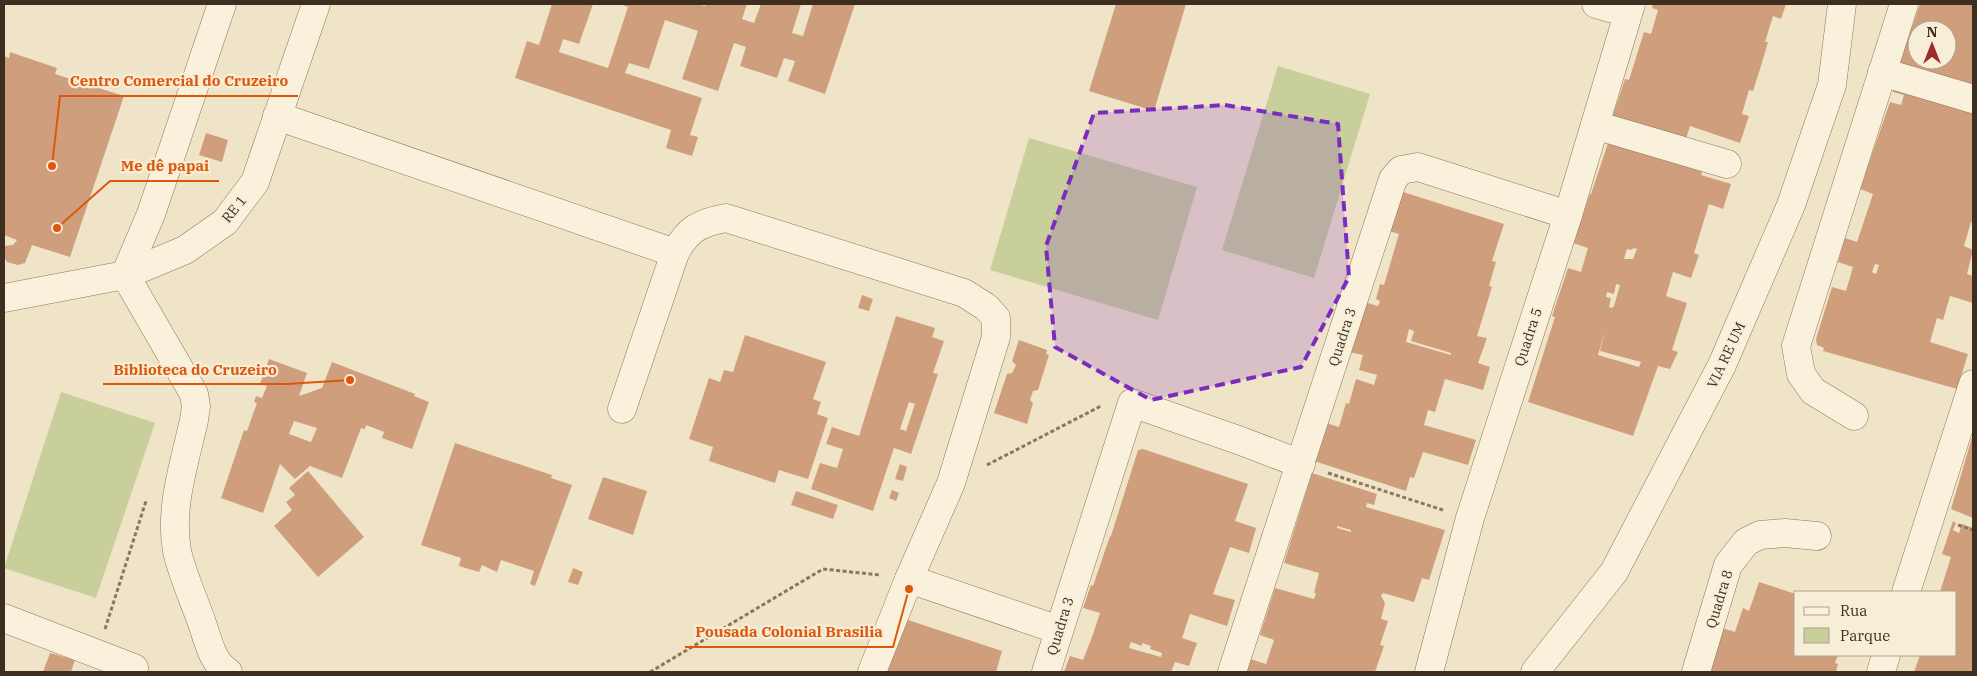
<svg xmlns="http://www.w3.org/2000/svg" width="1977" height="676" font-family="'IBM Plex Serif',serif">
<rect width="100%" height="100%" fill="#f0e4c8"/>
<g fill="#c9cf9b">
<path d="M1278,66L1370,94L1314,278L1222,250Z"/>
<path d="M1029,138L1197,187L1158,320L990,270Z"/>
<path d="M61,392L155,423L96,598L4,568Z"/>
</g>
<g fill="#cf9f7d" fill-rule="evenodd">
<path d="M552,4H593L579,44L563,39L559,52L608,68L628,7L620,4H697L705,6L706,4H747L742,19L754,23L761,4H801L792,33L803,36L813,4H855L825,94L788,81L795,61L784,58L777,78L740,66L746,47L734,43L718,91L682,79L698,31L665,20L649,69L629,63L625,73L702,98L690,135L698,137L692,156L666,148L671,130L515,78L527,41L539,45Z"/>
<path d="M1116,4H1186L1154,111L1089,91Z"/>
<path d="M1653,4H1786L1781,19L1773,16L1765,42H1768L1761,66L1753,91L1749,90L1742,114L1749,116L1740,143L1690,126L1685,142L1612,118L1625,79L1629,80L1644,32L1651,34L1658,10L1652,8Z"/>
<path d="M1920,4H1973V86L1898,63L1910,26L1912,27ZM1917,30H1947V60H1917Z"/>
<path d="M10,52L57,68L55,74L124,96L70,257L32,245L25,263L18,265L7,262L4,257V246L13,245L17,240L4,235V56L9,58Z"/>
<path d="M1898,78L1973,101V223L1971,222L1964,246L1973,250L1967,274L1973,276V303L1950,296L1943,320L1937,318L1930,342L1968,354L1957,389L1823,351L1824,348L1817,345L1816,339L1832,287L1846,291L1853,267L1838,262L1845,238L1857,242L1873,194L1860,189L1890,102L1901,105L1904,95L1893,92ZM1875,264L1879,265L1876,274L1872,272Z"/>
<path d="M1612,131L1706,161L1701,175L1731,184L1723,209L1709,204L1694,253L1699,255L1691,278L1673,272L1666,296L1687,303L1672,350L1678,352L1670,369L1658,366L1633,436L1528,402L1555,317L1552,316L1568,268L1581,272L1588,248L1573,243L1590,194H1591ZM1633,248L1637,249L1633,259H1624L1627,249L1632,250ZM1616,284L1620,285L1614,306L1612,308L1609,307L1611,298L1606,297L1607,292L1614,294ZM1605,331L1600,351L1641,362L1639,367L1598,355Z"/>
<path d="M206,133L228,140L222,162L199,155Z"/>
<path d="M1400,191L1504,224L1492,261L1496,262L1489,286L1492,287L1477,336L1487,338L1478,363L1490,367L1483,390L1445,379L1435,412L1428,410L1424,425L1476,440L1468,465L1423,452L1414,478L1410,477L1406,491L1314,461L1326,423L1339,427L1346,403L1349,404L1356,379L1374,385L1377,375L1359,370L1363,355L1349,352L1364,302L1378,306L1380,301L1376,299L1380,284L1384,285L1399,234L1389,231ZM1409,329L1414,331L1411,341L1451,353V355L1406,342Z"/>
<path d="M862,295L873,299L869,311L858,308Z"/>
<path d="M896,316L935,328L932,337L944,341L933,373L938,374L911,454L894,448L873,511L811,489L820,463L837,468L843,449L826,444L832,427L859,436ZM909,402L915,404L906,431L900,429Z"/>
<path d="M745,335L826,362L813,399L821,402L817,414L828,418L808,479L779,470L775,483L709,461L713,447L689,439L709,378L720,382L724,370L733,372Z"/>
<path d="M1019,340L1047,350L1046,354L1049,355L1038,390L1033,391L1030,400L1033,403L1027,424L994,413L1007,374L1012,373L1016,365L1012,361Z"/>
<path d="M269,359L307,373L299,396L322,388L332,362L415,394L414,396L429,402L412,449L382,438L384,432L366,425L365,429L361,428L342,478L310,466L295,479L280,464L263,513L221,498L244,430L247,431L257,403L254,402L256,396L262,398L267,386L260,384ZM294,421L317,428L311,442L289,434Z"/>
<path d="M1973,434V518L1951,509Z"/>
<path d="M455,443L552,475L551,478L572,485L535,586L530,584L534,571L501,560L497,572L482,565L479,572L459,566L461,558L421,545Z"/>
<path d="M1143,449L1248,484L1235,521L1256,528L1249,553L1230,547L1213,594L1235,600L1227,626L1190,614L1182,638L1197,643L1189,666L1175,662L1171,672H1064L1070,656L1083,660L1092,637L1100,613L1083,608L1091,585L1093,586L1110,536H1111L1138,450ZM1131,642L1142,646V643L1151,646L1150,649L1162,653L1161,657L1129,648Z"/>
<path d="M900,464L907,467L903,481L895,479Z"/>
<path d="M308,471L364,537L318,577L274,526L292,510L286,502L295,495L289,488Z"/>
<path d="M1312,473L1377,494L1374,505L1367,503L1366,507L1445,530L1429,580L1422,578L1414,602L1383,593L1381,596L1385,603L1381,619L1388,621L1380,645L1384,646L1375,672H1247L1250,659L1266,664L1274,640L1260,635L1275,588L1314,599L1316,593H1314L1319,573L1284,563ZM1337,526L1351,530V532L1337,528Z"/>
<path d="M603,477L647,491L633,535L588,519Z"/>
<path d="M892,490L899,493L896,501L889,498Z"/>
<path d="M796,491L838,505L833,519L791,505Z"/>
<path d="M1953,521L1956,523L1953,530L1959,533L1962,524L1973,528V672H1914L1920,655H1956V592H1940L1951,557L1942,554Z"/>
<path d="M573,568L583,572L578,585L568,582Z"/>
<path d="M1759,582L1796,594V655H1838L1835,663L1838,664L1836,672H1709L1722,628L1735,632L1743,608L1749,611Z"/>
<path d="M896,616L1002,651L996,672H878Z"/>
<path d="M50,653L75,660L71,672H43Z"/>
</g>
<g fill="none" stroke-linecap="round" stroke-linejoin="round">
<defs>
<g id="minor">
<path d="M222,4L151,214L125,275L194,394L196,406L194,420C185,462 169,507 177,551C182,574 194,600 202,623C208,640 212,662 228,672"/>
<path d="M1596,4L1628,13"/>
<path d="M1882,72L1973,99"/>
<path d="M277,116L675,253"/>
<path d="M1595,125L1727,164"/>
<path d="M4,298L125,275L185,250L225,222L255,182L316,4"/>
<path d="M622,409L675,253C688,229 699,223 726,218L964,293L986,307L996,318V337L951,483L909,579L872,672"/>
<path d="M1854,416L1813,391L1801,374L1796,346L1904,4"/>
<path d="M909,579L1059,630"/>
<path d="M1906,592L1973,384"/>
<path d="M4,618L134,668"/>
<path d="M1046,672L1132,403L1241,441L1301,464"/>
<path d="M1232,672L1393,179L1401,170L1418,167L1568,215"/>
<path d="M1429,672L1470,518L1568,215L1631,4"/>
<path d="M1535,672L1614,572L1722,365L1791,205L1832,85L1842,4"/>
<path d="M1696,672L1728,565L1746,542L1760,535L1785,533L1817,536"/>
<path d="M1881,672L1886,655"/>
</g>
</defs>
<use href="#minor" stroke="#8d765c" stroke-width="29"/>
<g stroke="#8d765c" stroke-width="3" stroke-dasharray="4 2.5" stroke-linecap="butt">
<path d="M987,465L1101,406"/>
<path d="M1328,473L1443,510"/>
<path d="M1958,525L1973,530"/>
<path d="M105,629L146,501"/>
<path d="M650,672L823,569L880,575"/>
</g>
<use href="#minor" stroke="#faf1dc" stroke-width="28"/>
</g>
<path fill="#7b2cbf" fill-opacity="0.2" stroke="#7b2cbf" stroke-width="4" stroke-dasharray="10 6" stroke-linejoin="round" d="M1225,105L1338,124L1349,277L1301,367L1151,400L1055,347L1046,246L1094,113Z"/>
<g text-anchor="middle" stroke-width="4.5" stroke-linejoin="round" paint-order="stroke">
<g font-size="14" fill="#3d2e20" stroke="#f7eed8">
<text transform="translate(234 209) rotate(-51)" y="5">RE 1</text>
<text transform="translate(1342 337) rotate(-72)" y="5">Quadra 3</text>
<text transform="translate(1528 337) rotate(-72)" y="5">Quadra 5</text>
<text transform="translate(1726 355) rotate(-65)" y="5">VIA RE UM</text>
<text transform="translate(1719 599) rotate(-73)" y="5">Quadra 8</text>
<text transform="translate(1060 626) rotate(-73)" y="5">Quadra 3</text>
</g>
</g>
<path fill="none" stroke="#df570d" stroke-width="2" d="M52 166L60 96H298M57 228L110 181H219M350 380L287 384H103M909 589L893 647H685"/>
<g fill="#df570d" stroke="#f7eed8" stroke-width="2">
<circle cx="52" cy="166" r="5"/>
<circle cx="57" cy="228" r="5"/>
<circle cx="350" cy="380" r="5"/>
<circle cx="909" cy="589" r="5"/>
</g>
<g font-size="15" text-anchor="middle" font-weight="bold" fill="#df570d" stroke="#f7eed8" stroke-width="4.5" stroke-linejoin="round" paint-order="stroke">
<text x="179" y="86">Centro Comercial do Cruzeiro</text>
<text x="165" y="171">Me dê papai</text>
<text x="195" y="375">Biblioteca do Cruzeiro</text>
<text x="789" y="637">Pousada Colonial Brasilia</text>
</g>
<rect width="1977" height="676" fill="none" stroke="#3d2e20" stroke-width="10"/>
<rect x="1794" y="591" width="162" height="65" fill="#f7eed8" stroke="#ada18e"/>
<rect x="1804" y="607" width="25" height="8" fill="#faf1dc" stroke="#ada18e"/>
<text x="1840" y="616" font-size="15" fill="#3d2e20">Rua</text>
<rect x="1804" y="628" width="25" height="15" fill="#c9cf9b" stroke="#ada18e"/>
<text x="1840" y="641" font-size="15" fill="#3d2e20">Parque</text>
<g transform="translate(1932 45)"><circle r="24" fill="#f7eed8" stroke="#ada18e"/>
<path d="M0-4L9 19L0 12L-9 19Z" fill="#9e2a2b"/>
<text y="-8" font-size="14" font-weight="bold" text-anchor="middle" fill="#3d2e20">N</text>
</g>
</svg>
